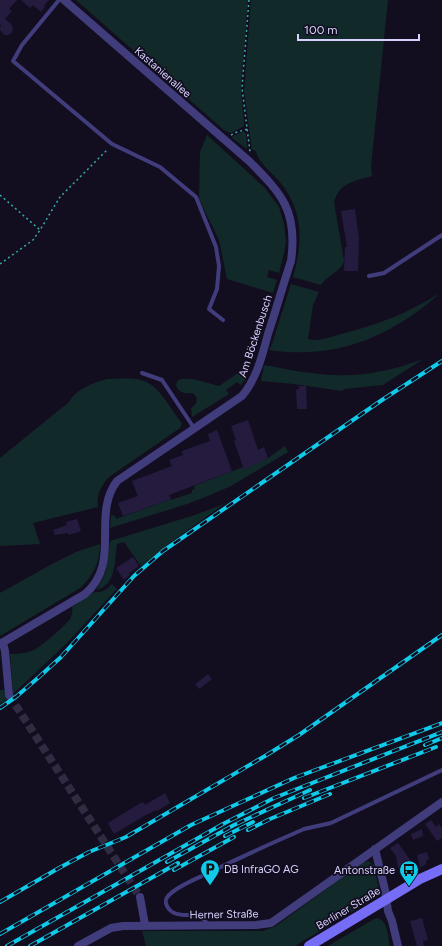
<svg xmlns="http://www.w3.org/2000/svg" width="442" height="946" font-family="Figtree,sans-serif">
<rect width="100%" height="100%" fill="#120e20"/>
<g fill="#122929">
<path d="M76,0H248L241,90L244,122V126L231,133L225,131Z"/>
<path d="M251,0H388L371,166L372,176C355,181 340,182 334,202L344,261C341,272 328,274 321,285L293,277C303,243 304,210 279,181C269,170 260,164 255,150H252L244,91Z"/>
<path d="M242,132H245L246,134L247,149L232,138L233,136Z"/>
<path d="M207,135L265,188L279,207L284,224L286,241L284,253L279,273L269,270L267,277L277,280L273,293L227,279L219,240L199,199L200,152Z"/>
<path d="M291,284L319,292L313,305L308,339C319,342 330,337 341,334C378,325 408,313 440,293C391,337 336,360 269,350L272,344Z"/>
<path d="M423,359L383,385L344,389L342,391L294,384L261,381L264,365C286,369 309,374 332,375C363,377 394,370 423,359Z"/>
<path d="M238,373L247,377L241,385L237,382L226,390L229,394L192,417L191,408L196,404L197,398L193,393C185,394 179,393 176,385L178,380C191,376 206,383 219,386Z"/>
<path d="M107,379C120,379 138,376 150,384C160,389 174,414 182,423L180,428L109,477C101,486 96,495 98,507L33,523L40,544L0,546V458L69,402C76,389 93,383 107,379Z"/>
<path d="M285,446L288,452L231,486L208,496L187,504L110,528L111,515L115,516L116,519L171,499V500L192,493V490L195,489L194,486L243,467L244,469L268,458Z"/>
<path d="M224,504L167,545L141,566L124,542L117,544C114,561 117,585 96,590L101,582L106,571L110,541L195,515Z"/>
<path d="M100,544C100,562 93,576 80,588L0,636V593L52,564L76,552Z"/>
<path d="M112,584L117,589L67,643L13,694L10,654C18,654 27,653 34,650C43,645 64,627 70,619C72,615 73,611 72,607L94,592C102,593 106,590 112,584Z"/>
<path d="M0,690H4L6,700L0,704Z"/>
<path d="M368,861L374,865L380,895L295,946H146L142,931H263L276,926L362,863Z"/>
<path d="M377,918C388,920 388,937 390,946H328L374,919Z"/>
</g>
<g fill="#241b3f">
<path d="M0,0H17L9,9L12,11L5,19L11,24L13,27L12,33L8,35H4L0,30L1,24L0,25Z"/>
<path d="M21,0H49L44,5L45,7L41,12L33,5L30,8Z"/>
<path d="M355,209L359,239L358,271H344L345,247H347L341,211Z"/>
<path d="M299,386H306L307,409H297L296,390L299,389Z"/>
<path d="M248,420L258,450L264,447L268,458L244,470L234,441L236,440L231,426Z"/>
<path d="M217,430L232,471L169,495L171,499L123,516L118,503L138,496L132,481L172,466L169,460L183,455L182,451L210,441L208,434Z"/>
<path d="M77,519L81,531L69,535L68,533L55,535L53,530L67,525L66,522Z"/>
<path d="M133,557L139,566L129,573L130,575L124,580L116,568Z"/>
<path d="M208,674L212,679L199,689L195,684Z"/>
<path d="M165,793L170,803L157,811L156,810L144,816L114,834L108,823L137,805L143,802L145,805Z"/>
<path d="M431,820L436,827L439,824L442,828V838L437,841L425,824Z"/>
<path d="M422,829L423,836L413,840L411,834Z"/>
<path d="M398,843L411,861L402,867L398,868L396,856L390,848Z"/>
<path d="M427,852L429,860H426V864L420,868L417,855Z"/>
<path d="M422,918L428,940L423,941L424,946H417L410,921Z"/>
</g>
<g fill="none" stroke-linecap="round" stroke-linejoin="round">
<path stroke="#302b41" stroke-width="8" stroke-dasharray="8 4" stroke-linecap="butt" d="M9,695L140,897"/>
<g stroke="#35aaa8" stroke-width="1.5" stroke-dasharray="2 3" stroke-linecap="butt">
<path d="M249,0L242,88L250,152"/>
<path d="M231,135L237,132L248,129"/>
<path d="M0,195L40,230"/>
<path d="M0,264L33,240L40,230L60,197L108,149"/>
</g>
<g stroke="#413c7c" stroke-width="4">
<path d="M59,0L22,45L13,61L112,144L160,167L196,197L216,247L219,266L217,289L209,309L223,320"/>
<path d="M369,276L384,273L442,235"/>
<path d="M142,373L162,380L194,428"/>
<path d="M207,925C203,907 175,923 167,906C165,902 165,899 169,895C178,886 194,880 206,874C235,860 265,846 295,833L304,829L331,823L442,770"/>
</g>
<g stroke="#413c7c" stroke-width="8">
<path d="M3,643L5,651L9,695"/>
<path d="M0,644L85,594C122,563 91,515 117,481L242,396C257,378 262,356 268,334C276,310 283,285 291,261C298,211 282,194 249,161L64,0"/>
<path d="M375,849L385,890L388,911L392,921L398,946"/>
<path d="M140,897L145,925"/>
<path d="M78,946L111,928L123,926L256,925L271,923L442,802"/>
</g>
<path stroke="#766df6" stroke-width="10" d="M309,946L420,879L442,869"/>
<defs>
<g id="rail">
<path d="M0,708L17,696L39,677L61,657L134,576L163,551L382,400L442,361"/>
<path d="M425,745L442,738"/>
<path d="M304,798L436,747"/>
<path d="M248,830L270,819L330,794"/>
<path d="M225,836L253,822"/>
<path d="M167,862L234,825L310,790"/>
<path d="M174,870L234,837"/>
<path d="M0,902L59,868L89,852L126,837L265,756L299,735L442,635"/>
<path d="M0,934L191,825L294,778L442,723"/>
<path d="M7,946L223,824L274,798L442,732"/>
<path d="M30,946L178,863"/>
</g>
</defs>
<use href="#rail" stroke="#0fcae9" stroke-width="4"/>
<use href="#rail" stroke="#120e20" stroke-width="2.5" stroke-dasharray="8" stroke-linecap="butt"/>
</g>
<defs>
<symbol id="parking-pin" viewBox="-11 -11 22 30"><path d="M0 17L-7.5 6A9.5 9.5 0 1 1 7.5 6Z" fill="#0fcae9" stroke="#120e20"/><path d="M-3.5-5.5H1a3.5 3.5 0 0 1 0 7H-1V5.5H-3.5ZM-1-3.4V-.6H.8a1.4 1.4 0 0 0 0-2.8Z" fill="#111"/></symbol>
<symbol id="bus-pin" viewBox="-11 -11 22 30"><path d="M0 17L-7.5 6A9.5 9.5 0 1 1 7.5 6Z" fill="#0fcae9" stroke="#120e20"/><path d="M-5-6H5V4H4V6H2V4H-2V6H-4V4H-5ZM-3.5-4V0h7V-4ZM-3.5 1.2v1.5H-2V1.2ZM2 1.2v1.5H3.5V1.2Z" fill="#111"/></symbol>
</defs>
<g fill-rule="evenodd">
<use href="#parking-pin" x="199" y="858" width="22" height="30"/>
<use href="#bus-pin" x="398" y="859" width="22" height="30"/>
</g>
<g text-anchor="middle" stroke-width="3.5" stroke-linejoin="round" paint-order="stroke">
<g font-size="11" fill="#d7d0fc" stroke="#120e20">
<text transform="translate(163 72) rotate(41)" y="4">Kastanienallee</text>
<text transform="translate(255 336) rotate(-72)" y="4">Am Böckenbusch</text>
<text transform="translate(348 908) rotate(-31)" y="4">Berliner Straße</text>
<text transform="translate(224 914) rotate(-1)" y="4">Herner Straße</text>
</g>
<g font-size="11" fill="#d7d0fc" stroke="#120e20" text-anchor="start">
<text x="224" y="873">DB InfraGO AG</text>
<text x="395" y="874" text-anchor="end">Antonstraße</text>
</g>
</g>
<path d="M298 34v6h121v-6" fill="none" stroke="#d7d0fc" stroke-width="2"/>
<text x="304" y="34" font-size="12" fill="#d7d0fc" stroke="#120e20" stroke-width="3" paint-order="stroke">100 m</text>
</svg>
